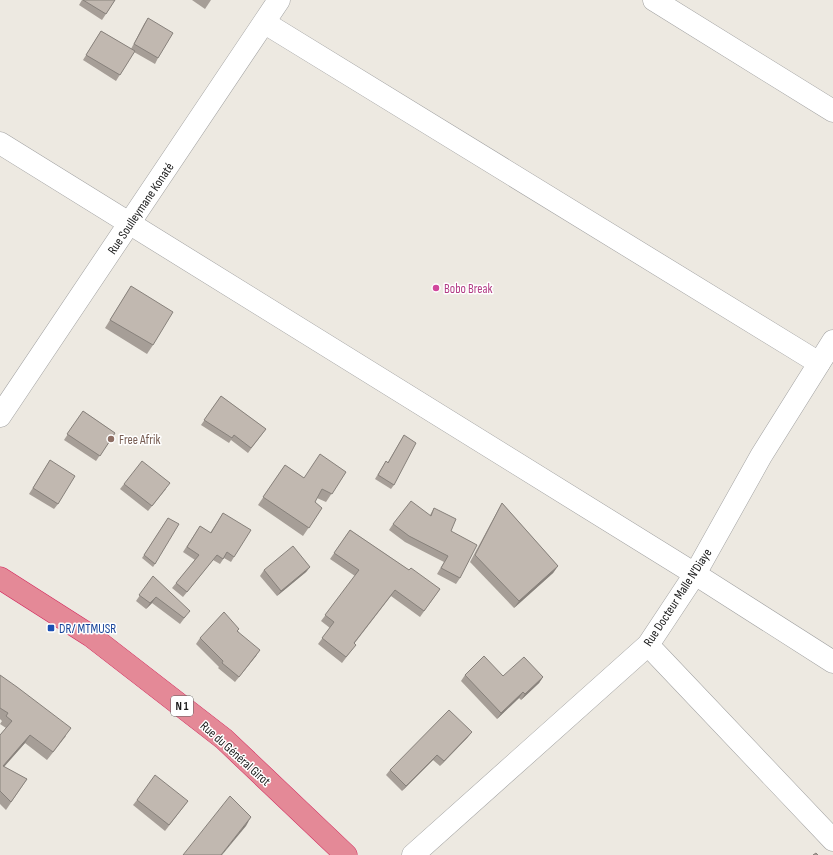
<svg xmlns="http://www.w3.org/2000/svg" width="833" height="855" font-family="'Sofia Sans Condensed',sans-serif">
<rect width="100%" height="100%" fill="#ede9e1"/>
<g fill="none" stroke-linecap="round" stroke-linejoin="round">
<defs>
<g id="minor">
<path d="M654,0L833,111"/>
<path d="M265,23L819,363"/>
<path d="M0,143L695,574L833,662"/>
<path d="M0,416L279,0"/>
<path d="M648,645L833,840"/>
<path d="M413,855L648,645L695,574L761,456L833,341"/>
</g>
<path id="highway" d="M0,578L91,636L224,739L346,855"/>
</defs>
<use href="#minor" stroke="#a2a2a2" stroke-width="23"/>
<use href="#highway" stroke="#d2275d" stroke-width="23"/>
<use href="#minor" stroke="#fff" stroke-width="22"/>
<use href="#highway" stroke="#e48997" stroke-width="22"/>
</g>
<g fill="#a69e97">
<path d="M82,0H115L102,20L79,5Z"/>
<path d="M192,0H211L205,9Z"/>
<path d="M148,18L158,58L155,64L134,52L116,81L83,60L101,31L131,49L144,24Z"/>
<path d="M131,286L153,345L147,354L105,328Z"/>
<path d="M221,396L266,429L248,453L231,440L229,443L201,425Z"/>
<path d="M83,411L115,433L96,461L64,440Z"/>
<path d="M404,435L394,485L391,489L375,479L386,461L388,462Z"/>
<path d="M50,460L58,504L54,509L29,494Z"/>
<path d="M285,465L304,478L346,472L326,502L317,498L315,502L322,508L303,536L258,505Z"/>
<path d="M124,484L166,489L148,511L120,489Z"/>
<path d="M502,503L558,566L553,573L514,608L470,562L498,510Z"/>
<path d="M434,508L451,531L460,578L456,584L437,574L444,562L405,542L389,530L393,524L430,515Z"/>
<path d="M223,513L234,557L231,562L224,558L220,564L213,560L183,597L172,588L195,560L183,552L200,526L210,533Z"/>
<path d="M168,518L155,564L153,567L142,558Z"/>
<path d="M350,530L409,570L440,589L420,617L391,596L354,644L352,650L342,663L318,644L330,628L321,621L355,576L330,559Z"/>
<path d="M310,567L306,572L277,596L260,576L264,570Z"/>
<path d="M153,576L186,616L180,624L152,603L146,609L136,601Z"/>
<path d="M238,631L256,656L235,682L218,668L219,667L196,644L200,638Z"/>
<path d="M0,675L66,736L47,760L25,743L4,767L27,779L6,810L0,804V735L6,728L0,724L2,721L0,719Z"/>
<path d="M465,675L503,676L543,677L539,683L521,700L519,698L497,719L461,681Z"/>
<path d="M468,737L440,766L433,760L402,791L386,775L390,770Z"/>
<path d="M137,800L188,801L165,831L133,805Z"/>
</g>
<g fill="#87817b">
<path d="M558,566L553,573L514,608L519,601Z"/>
<path d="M310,567L306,572L277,596L281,591Z"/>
<path d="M156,597L152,603L146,609L150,603Z"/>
<path d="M260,650L256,656L235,682L239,677Z"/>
<path d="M543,677L539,683L521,700L525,694Z"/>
<path d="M523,692L519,698L497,719L501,713Z"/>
<path d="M472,732L468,737L440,766L444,761Z"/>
<path d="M30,735L25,743L0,771L3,766Z"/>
<path d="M437,755L433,760L402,791L406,786Z"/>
<path d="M251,817L246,826L222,855H221Z"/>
</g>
<g fill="#c1b8b0" stroke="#87817b">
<path d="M83,0H115L106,14Z"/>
<path d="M148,18L173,33L158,58L134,44Z"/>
<path d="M101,31L135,51L120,75L86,55Z"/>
<path d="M131,286L173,312L153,345L110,320Z"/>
<path d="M221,396L266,429L251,448L234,435L232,438L204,420Z"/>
<path d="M83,411L115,433L100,456L67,434Z"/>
<path d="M404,435L416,443L394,485L378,475L386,461L388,463Z"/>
<path d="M320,454L346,472L332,494L322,489L315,502L322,508L309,528L263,497L285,465L304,478Z"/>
<path d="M50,460L75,476L58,504L33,488Z"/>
<path d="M142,461L170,483L152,506L124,484Z"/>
<path d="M411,501L431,516L434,508L456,519L451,531L477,545L460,578L441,568L448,556L409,536L393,524Z"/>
<path d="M502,503L558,566L519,601L475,555Z"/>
<path d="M223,513L251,530L234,557L227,552L223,559L217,555L187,592L176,583L199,555L187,547L200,526L211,533Z"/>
<path d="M168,518L179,524L155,564L144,555Z"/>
<path d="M350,530L409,570L411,568L440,589L424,611L395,590L354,643L356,645L346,657L322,638L334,622L325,615L359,570L334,553Z"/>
<path d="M293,546L310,567L281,591L264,570Z"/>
<path d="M153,576L190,611L184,618L156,597L150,603L139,595Z"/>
<path d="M224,612L239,629L237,631L260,650L239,677L222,663L223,661L200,638Z"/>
<path d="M484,656L503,676L524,657L543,677L525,694L523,692L501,713L465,675Z"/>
<path d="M0,675L17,687L71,728L53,752L30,735L3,766L27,779L11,802L0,791V735L12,721L6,716L8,713L0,708Z"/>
<path d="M449,710L472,732L444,761L437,755L406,786L390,770Z"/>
<path d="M155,775L188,801L169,825L137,800Z"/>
<path d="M230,796L251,817L221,855H183Z"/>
<path d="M816,853L818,855H813Z"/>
</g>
<circle fill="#d1479c" stroke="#fff" stroke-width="1.5" cx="436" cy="288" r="4"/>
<circle fill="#8d6e63" stroke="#fff" stroke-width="1.5" cx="111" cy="439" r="4"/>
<rect fill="#1a4fb4" stroke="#fff" stroke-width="1.5" x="47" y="624" width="8" height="8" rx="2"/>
<g text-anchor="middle" stroke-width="3" stroke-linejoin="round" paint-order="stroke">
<rect fill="#fff" stroke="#5f5f5f" stroke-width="1" x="171" y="696" width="22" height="20" rx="3"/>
<g font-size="12" font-weight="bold" fill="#1b1b1b">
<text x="182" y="710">N 1</text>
</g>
<g font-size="13" fill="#1b1b1b" stroke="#fff">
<text transform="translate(140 208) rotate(-56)" y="5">Rue Soulleymane Konaté</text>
<text transform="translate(677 597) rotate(-57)" y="5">Rue Docteur Malle N'Diaye</text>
<text transform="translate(236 753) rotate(42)" y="5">Rue du Général Girot</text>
</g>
<g font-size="13" fill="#b23c85" stroke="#fff" text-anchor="start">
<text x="444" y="293">Bobo Break</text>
</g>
<g font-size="13" fill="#785e54" stroke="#fff" text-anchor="start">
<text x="119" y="444">Free Afrik</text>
</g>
<g font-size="13" fill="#164399" stroke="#fff" text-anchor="start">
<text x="59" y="633">DR/ MTMUSR</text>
</g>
</g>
</svg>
